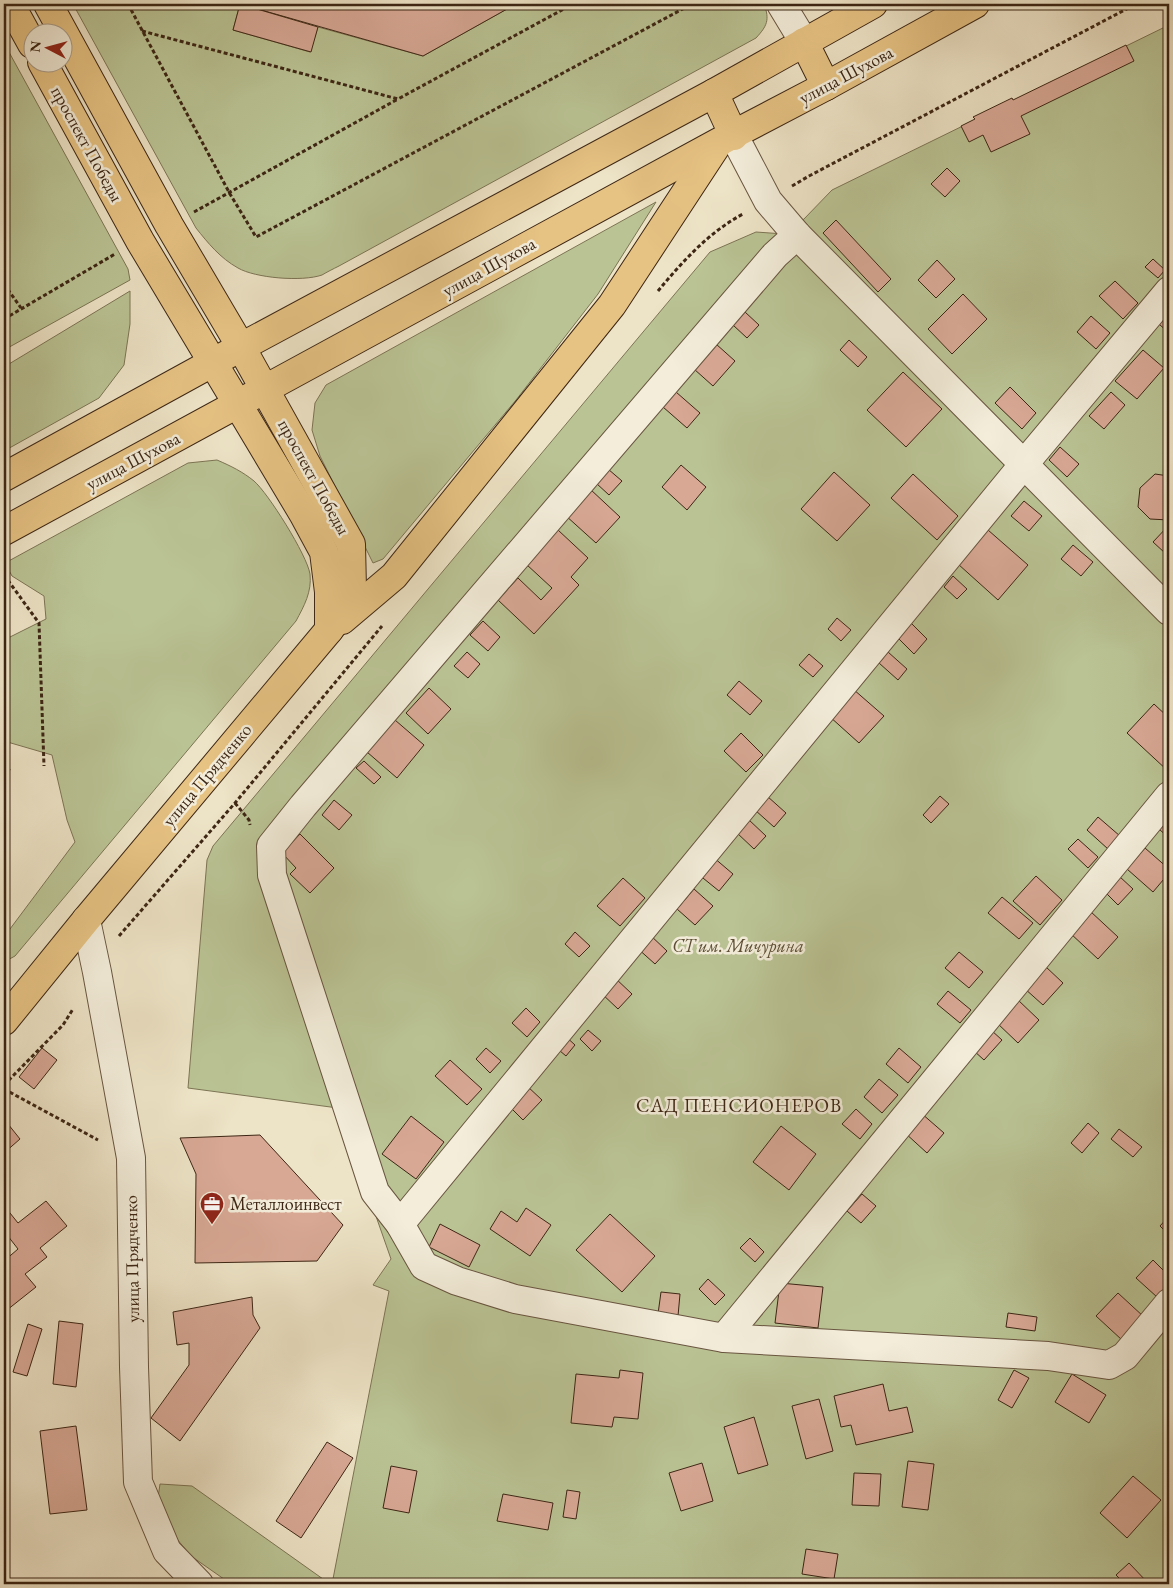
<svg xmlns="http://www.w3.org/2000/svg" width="1173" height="1588" font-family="'EB Garamond',serif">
<rect width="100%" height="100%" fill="#ede3c6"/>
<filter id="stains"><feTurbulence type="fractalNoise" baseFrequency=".004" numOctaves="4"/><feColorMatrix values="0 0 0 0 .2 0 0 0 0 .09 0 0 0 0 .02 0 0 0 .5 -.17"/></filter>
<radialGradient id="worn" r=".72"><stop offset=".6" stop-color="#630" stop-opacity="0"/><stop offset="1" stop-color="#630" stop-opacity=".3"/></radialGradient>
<g fill="#bac394" stroke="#7c7454">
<path d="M73,4H240L233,30L310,52L318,27L423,56L516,4H764C770,20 767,26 756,38L339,266C333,269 327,272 322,275C302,282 255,278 238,268C220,258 208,243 196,228Z"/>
<path d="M1169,25V1584H332L389,1291L373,1285L391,1259L338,1108L188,1088L207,860L213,846L710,252L756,232L784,234L804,219L832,190Z"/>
<path d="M4,43L128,269L130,280L4,350Z"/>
<path d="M656,202L598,294L516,400L383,559L373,563L320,456L312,430L315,403L326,385Z"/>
<path d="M130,291V324L124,365L99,398L4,451V367Z"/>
<path d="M217,460C231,466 243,472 254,481C268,493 307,555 310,574C312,592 304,606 296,621L15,956L4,962V937L75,842L67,820L52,755L4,741V640L46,619L44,596L12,576L5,563L188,463Z"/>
<path d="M160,1484L192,1486L330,1584H231L191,1556L167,1527L158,1498Z"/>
</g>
<g fill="#d8a895" stroke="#3d2614">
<path d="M240,4H516L423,56Z"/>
<path d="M240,4L318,27L311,52L233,30Z"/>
<path d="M1126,45L1134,61L1021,116L1030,134L991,152L983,135L969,142L961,126L975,119L973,117L1012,98L1013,100Z"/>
<path d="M947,168L960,181L945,197L931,184Z"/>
<path d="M836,220L891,279L878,292L823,233Z"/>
<path d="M1153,259L1165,270L1158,278L1145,267Z"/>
<path d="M937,260L955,279L936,298L918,280Z"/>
<path d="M1115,281L1138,303L1123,319L1099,296Z"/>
<path d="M963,294L987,319L952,354L928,329Z"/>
<path d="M745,312L759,325L747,338L733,325Z"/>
<path d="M1169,313V333L1159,324Z"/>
<path d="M1091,316L1110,333L1096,349L1077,332Z"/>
<path d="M849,340L867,357L858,367L840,350Z"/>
<path d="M716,344L735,361L713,386L694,369Z"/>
<path d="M1143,350L1164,368L1137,399L1115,381Z"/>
<path d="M903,372L942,409L906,447L867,410Z"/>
<path d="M1010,387L1036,413L1022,429L995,403Z"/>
<path d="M676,392L700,413L687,428L663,407Z"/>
<path d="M1111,392L1125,405L1104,429L1089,416Z"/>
<path d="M1060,447L1079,464L1067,477L1049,460Z"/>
<path d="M681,465L706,487L687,510L662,487Z"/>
<path d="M608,469L622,481L609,495L596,483Z"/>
<path d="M834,472L870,505L837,541L801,509Z"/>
<path d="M913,474L958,516L937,540L891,498Z"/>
<path d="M1155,474L1169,476V520L1150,519L1138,507L1140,488Z"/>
<path d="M590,489L620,517L596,543L565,515Z"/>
<path d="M1024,501L1042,516L1029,531L1011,516Z"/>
<path d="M1169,525V549L1165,553L1153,542Z"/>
<path d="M558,530L588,558L571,577L579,585L534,634L498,600L518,578L541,600L552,588L526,564Z"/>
<path d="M988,530L1028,565L998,600L958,564Z"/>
<path d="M1073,545L1093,562L1081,576L1061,559Z"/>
<path d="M953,576L967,589L957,599L944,587Z"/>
<path d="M837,618L851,630L841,641L828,629Z"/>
<path d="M483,621L500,637L488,651L470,635Z"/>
<path d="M911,623L927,639L914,654L897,637Z"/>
<path d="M467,652L480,664L468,678L454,666Z"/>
<path d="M888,652L907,669L898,680L879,663Z"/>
<path d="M809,654L823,666L813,677L799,665Z"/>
<path d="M739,681L762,701L750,715L727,695Z"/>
<path d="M429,688L451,709L428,734L406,713Z"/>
<path d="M853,689L884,716L859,743L829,716Z"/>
<path d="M1154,704L1169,718V769L1168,771L1127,733Z"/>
<path d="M395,720L424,745L397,778L367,752Z"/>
<path d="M741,733L763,755L746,772L724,751Z"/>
<path d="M364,761L381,777L374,784L356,768Z"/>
<path d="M4,768L10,769L4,791Z"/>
<path d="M767,796L786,813L774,827L755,810Z"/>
<path d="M940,796L949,804L931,823L923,815Z"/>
<path d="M334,800L352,815L339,830L322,815Z"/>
<path d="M1098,817L1120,836L1108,849L1087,830Z"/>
<path d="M1169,818V838L1159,829Z"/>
<path d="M748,819L766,836L754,849L736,832Z"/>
<path d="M300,834L334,868L310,893L290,874L296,868L282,853Z"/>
<path d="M1078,839L1098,857L1088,868L1068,849Z"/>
<path d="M1145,848L1169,869V873L1153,892L1127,869Z"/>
<path d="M713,857L733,874L719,891L698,874Z"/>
<path d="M1036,876L1062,900L1040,925L1013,901Z"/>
<path d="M1119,876L1133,889L1118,905L1105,892Z"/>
<path d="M623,878L645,898L620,926L597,906Z"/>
<path d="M694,889L713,906L695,925L677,909Z"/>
<path d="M1002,897L1033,923L1019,939L988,913Z"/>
<path d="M1090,911L1118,937L1098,959L1070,933Z"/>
<path d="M575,932L590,946L579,957L565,944Z"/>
<path d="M649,934L667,951L655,964L636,947Z"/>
<path d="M959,952L983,972L969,988L945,968Z"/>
<path d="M1045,966L1063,983L1043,1005L1024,988Z"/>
<path d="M614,977L632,994L618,1009L600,992Z"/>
<path d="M948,991L971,1010L960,1023L937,1004Z"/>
<path d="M1017,999L1039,1020L1018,1043L996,1022Z"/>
<path d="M526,1008L540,1022L527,1037L512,1023Z"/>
<path d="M588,1030L601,1041L592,1051L580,1039Z"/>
<path d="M991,1030L1002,1040L984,1060L973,1050Z"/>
<path d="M563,1034L575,1045L566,1056L553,1045Z"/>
<path d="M42,1048L57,1060L34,1089L19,1077Z"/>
<path d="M486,1048L501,1061L490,1073L476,1059Z"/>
<path d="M899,1048L921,1067L908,1083L886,1064Z"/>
<path d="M450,1060L482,1089L467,1105L435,1076Z"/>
<path d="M879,1079L898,1095L882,1113L864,1097Z"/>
<path d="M526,1085L542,1100L523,1120L507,1104Z"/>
<path d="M856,1109L872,1124L860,1139L842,1124Z"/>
<path d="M921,1113L944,1133L927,1153L904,1132Z"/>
<path d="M411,1116L444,1142L416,1179L382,1154Z"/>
<path d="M4,1119L20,1139L4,1153Z"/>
<path d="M1088,1123L1099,1133L1082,1153L1071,1143Z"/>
<path d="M781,1126L816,1154L789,1190L753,1162Z"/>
<path d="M1119,1129L1142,1147L1133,1157L1111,1139Z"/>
<path d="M260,1135L343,1225L317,1261L195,1263L196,1174L180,1138Z"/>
<path d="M862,1194L876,1206L861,1223L847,1211Z"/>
<path d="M46,1201L67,1226L40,1248L47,1257L25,1274L36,1287L7,1310L4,1307V1261L18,1249L4,1231V1210L6,1208L18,1223Z"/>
<path d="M526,1208L551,1225L530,1256L490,1229L501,1211L517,1222Z"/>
<path d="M610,1214L655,1256L622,1292L576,1250Z"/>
<path d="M1169,1216V1235L1160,1226Z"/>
<path d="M440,1224L480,1245L469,1267L429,1247Z"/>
<path d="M750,1238L764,1252L755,1262L740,1248Z"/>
<path d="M1153,1260L1169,1276V1284L1157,1297L1136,1278Z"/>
<path d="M708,1279L725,1295L715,1305L699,1289Z"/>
<path d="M780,1283L823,1287L818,1328L775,1323Z"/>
<path d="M661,1292L680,1294L678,1316L658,1314Z"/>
<path d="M1118,1293L1144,1317L1122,1340L1096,1316Z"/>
<path d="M252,1297L253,1315L260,1328L180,1441L151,1418L189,1365V1343L177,1345L173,1312Z"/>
<path d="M1008,1313L1037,1317L1035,1331L1006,1327Z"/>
<path d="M59,1321L83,1324L76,1387L53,1384Z"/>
<path d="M28,1324L42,1329L27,1376L13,1372Z"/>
<path d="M620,1370L643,1373L638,1419L614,1417L612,1427L571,1423L576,1374L619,1378Z"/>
<path d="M1014,1370L1029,1378L1012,1408L998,1400Z"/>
<path d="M1072,1374L1106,1395L1089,1423L1055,1402Z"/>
<path d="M883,1384L889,1411L907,1407L913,1432L856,1445L851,1425L841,1427L834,1396Z"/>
<path d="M819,1399L833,1451L806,1459L792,1406Z"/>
<path d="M754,1417L768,1465L738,1474L724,1427Z"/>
<path d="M1169,1421V1433L1163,1427Z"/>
<path d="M76,1426L87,1510L50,1514L40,1431Z"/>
<path d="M327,1442L353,1458L301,1538L276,1521Z"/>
<path d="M908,1461L934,1464L928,1510L902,1507Z"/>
<path d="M702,1463L713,1501L681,1511L669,1473Z"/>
<path d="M391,1466L417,1471L409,1513L383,1508Z"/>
<path d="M854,1473L881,1474L879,1506L852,1505Z"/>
<path d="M1133,1476L1161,1500L1127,1538L1100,1513Z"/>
<path d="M567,1490L580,1492L576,1519L563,1517Z"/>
<path d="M503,1494L553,1503L548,1530L497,1521Z"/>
<path d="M806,1549L838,1554L834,1579L802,1574Z"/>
<path d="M1129,1563L1149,1584H1119L1122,1581L1116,1575Z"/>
</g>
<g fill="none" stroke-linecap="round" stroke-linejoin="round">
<defs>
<g id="minor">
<path d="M781,4L804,42"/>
<path d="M734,136L768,201L797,235L1169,611"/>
<path d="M797,235L775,255L303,806L271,846L272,875L375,1192L400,1224L424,1266L457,1281L515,1299L724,1338L1048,1356L1109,1365L1125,1356L1169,1303"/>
<path d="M86,920L97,972L131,1158L134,1367L138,1482L167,1551L199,1584"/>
<path d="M400,1224L1024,464L1169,291"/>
<path d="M724,1338L1169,796"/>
</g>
<g id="major">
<path d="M10,4L32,44"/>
<path d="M804,42L826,86"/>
<path d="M42,62L140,241L304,515L324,552L329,592V630"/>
<path d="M714,93L734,136"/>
<path d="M4,477L241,347L714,93L873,4"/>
<path d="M4,531L719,142L826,86L975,4"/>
<path d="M342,620L394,576L612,305L717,145"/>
<path d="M4,1021L86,920L329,630L343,612L352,589L351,544L241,347L169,225L48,4"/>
</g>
</defs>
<use href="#minor" stroke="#695540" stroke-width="30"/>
<use href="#major" stroke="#3d2614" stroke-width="30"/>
<g stroke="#3d2614" stroke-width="3" stroke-dasharray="4 2.5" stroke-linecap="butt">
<path d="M128,4L230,194L256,237L692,4"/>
<path d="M142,31L398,99L573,4"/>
<path d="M792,186L809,176L1136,4"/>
<path d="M194,212L398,99"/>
<path d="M4,284L21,308"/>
<path d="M658,291C682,262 709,232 743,214"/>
<path d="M4,319L115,254"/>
<path d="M4,575L39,623L44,766"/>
<path d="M235,803L249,820L250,825"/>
<path d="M119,936L235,803L382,626"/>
<path d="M4,1085L63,1025L73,1009"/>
<path d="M4,1089L98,1140"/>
</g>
<use href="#minor" stroke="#f3edda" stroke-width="28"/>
<use href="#major" stroke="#e6c283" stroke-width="28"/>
</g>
<defs>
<symbol id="office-pin" viewBox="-11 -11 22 30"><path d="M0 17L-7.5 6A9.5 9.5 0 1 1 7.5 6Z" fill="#8f2418" stroke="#f3edda"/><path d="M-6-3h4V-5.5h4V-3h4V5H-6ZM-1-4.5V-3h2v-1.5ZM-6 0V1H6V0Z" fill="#fff"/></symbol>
</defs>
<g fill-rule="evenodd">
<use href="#office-pin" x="198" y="1190" width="28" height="38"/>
</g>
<g text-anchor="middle" stroke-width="5" stroke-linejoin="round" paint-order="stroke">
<g font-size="18" fill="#3d2614" stroke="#f3edda">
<text transform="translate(846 75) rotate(-28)" y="6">улица Шухова</text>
<text transform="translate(87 144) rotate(61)" y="6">проспект Победы</text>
<text transform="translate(489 267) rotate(-29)" y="6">улица Шухова</text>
<text transform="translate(133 461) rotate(-28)" y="6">улица Шухова</text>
<text transform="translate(314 477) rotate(61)" y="6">проспект Победы</text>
<text transform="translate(207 775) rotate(-50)" y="6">улица Прядченко</text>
<text transform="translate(132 1259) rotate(-91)" y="6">улица Прядченко</text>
</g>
<g font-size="18" font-style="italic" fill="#5c4d34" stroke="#f3edda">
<text x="738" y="952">СТ им. Мичурина</text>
</g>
<g font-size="18" fill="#3d2614" stroke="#f3edda" text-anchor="start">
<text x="230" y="1210">Металлоинвест</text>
</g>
<g font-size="19" letter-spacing="1" fill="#3d2614" stroke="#f3edda">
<text x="739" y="1112">САД ПЕНСИОНЕРОВ</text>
</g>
</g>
<rect width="1173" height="1588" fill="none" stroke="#ede3c6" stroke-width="20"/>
<rect x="5" y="5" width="1163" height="1578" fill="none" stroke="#3d2614" stroke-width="2.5"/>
<rect x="10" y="10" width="1153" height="1568" fill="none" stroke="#3d2614"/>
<g transform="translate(48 48) rotate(276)"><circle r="24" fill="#f3edda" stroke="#aa9d8b"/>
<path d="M0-4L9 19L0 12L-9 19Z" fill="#8f2418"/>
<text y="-8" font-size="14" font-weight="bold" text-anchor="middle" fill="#3d2614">N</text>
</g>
<rect width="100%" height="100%" filter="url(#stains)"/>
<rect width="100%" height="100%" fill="url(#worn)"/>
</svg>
